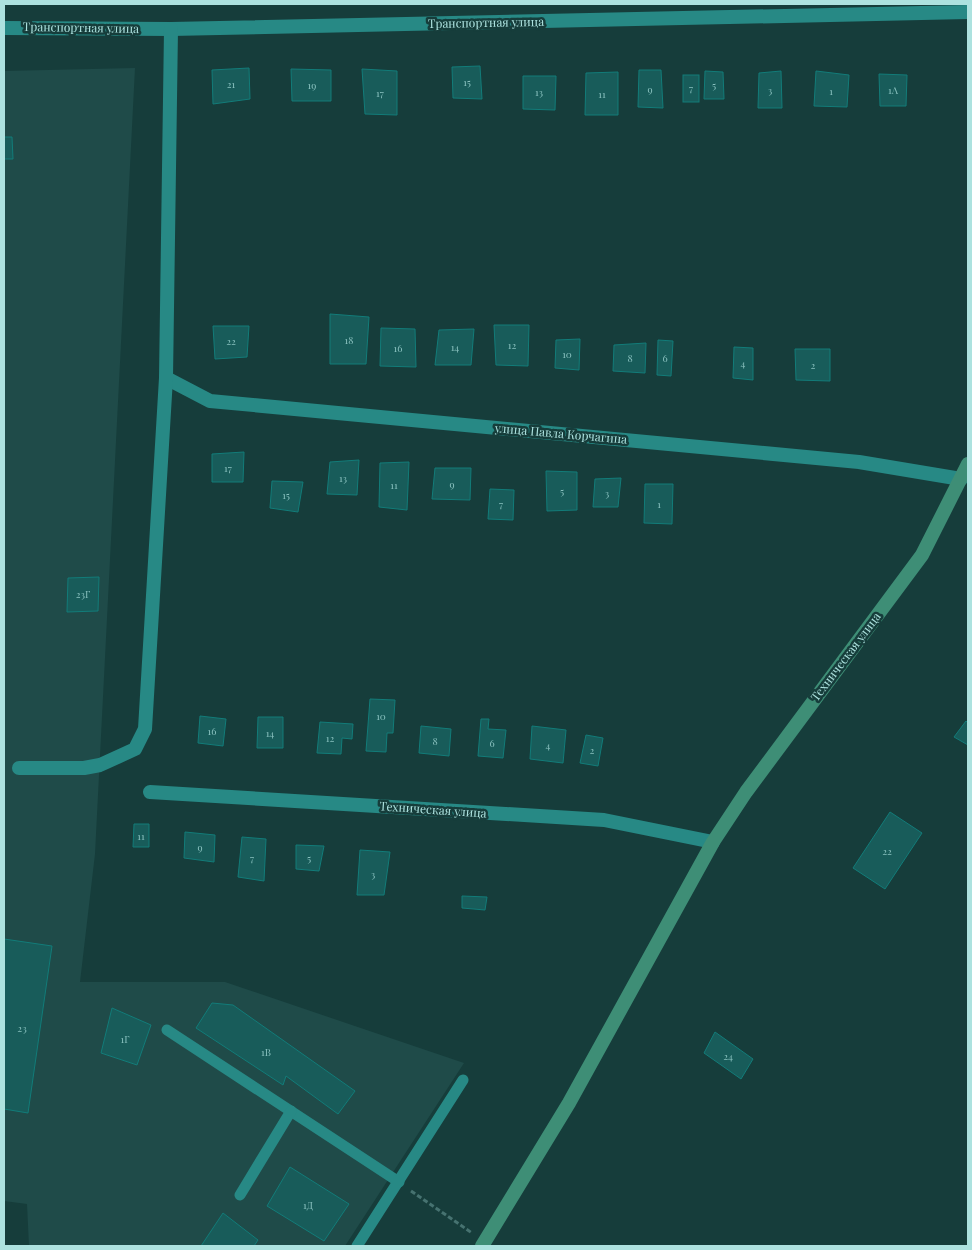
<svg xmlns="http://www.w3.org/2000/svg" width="972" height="1250" font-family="'Playfair Display',serif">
<rect width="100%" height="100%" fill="#163d3b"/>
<path fill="#1f4b49" d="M135,68L95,854L80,982H225L464,1063L345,1246H29L27,1204L4,1201V71Z"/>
<g fill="#185c5a" stroke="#127c79">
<path d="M480,66L482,99L453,98L452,67Z"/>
<path d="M249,68L250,99L213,104L212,70Z"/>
<path d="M291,69L331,70V101H292Z"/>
<path d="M362,69L397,71V115L365,114Z"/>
<path d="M639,70H661L663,108L638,107Z"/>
<path d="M705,71L723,72L724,99H704Z"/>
<path d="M781,71L782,108H758L759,73Z"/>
<path d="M816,71L849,75L847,107L814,106Z"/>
<path d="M618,72V115H585L586,73Z"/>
<path d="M879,74L907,75L906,106H880Z"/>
<rect x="683" y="75" width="16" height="27"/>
<path d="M523,76H556L555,110L523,109Z"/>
<path d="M4,137H12L13,159H4Z"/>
<path d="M330,314L369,317L366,364H330Z"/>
<path d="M494,325H529L528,366L496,365Z"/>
<path d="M213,326H249L247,357L215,359Z"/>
<path d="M381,328L415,329L416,367L380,366Z"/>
<path d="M474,329L471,365H435L439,330Z"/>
<path d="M580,339L579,370L555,368L556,340Z"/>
<path d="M658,340L673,341L671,376L657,375Z"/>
<path d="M646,343L645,373L613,371L614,345Z"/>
<path d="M734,347L753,348V380L733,378Z"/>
<path d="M795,349H830V381L796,380Z"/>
<path d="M244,452L243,482H212V454Z"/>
<path d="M359,460L357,495L327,494L330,462Z"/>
<path d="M409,462L407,510L379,507L380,463Z"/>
<path d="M435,468H471L470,500L432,499Z"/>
<path d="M546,471L577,472V510L547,511Z"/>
<path d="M621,478L618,507H593L595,479Z"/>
<path d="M272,481L303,482L298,512L270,508Z"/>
<path d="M645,484H673L672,524L644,523Z"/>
<path d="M490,489L514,490L513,520L488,519Z"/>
<path d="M99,577L98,611L67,612L68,578Z"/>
<path d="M370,699L395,700L393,733H387L386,752L366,751Z"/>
<path d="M200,716L226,719L223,746L198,743Z"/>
<path d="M258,717H283V748H257Z"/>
<path d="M481,719H489L488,729L506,730L503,758L478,756Z"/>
<path d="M966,721L968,723V745L954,737Z"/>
<path d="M320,722L353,724L352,739L342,738L341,754L317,753Z"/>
<path d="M421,726L451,729L449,756L419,753Z"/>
<path d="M532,726L566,730L563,763L530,759Z"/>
<path d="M586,735L603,738L598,766L580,763Z"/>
<path d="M890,812L922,833L885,889L853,868Z"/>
<path d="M134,824H149V847H133Z"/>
<path d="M185,832L215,835L214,862L184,858Z"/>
<path d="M242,837L266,839L264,881L238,877Z"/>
<path d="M296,845L324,846L319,871L296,869Z"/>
<path d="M360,850L390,852L384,895H357Z"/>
<path d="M462,896L487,897L485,910L462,908Z"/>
<path d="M4,939L52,946L28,1113L4,1109Z"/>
<path d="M212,1003L233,1005L355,1091L338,1114L286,1076L283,1085L196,1028Z"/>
<path d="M112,1008L151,1025L137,1065L101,1053Z"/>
<path d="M715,1032L753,1059L741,1079L704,1053Z"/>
<path d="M290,1167L349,1204L324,1241L267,1206Z"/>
<path d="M223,1213L258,1240L254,1246H201Z"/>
</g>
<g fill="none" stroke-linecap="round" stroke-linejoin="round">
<path stroke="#467270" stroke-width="3" stroke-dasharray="5 2.5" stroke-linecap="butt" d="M411,1191L472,1233"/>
<g stroke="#278985" stroke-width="11">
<path d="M167,1030L399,1182"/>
<path d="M240,1195L291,1111"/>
<path d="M357,1246L463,1080"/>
</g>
<g stroke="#278985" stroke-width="14">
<path d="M4,28L171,29L968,12"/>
<path d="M166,378L210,401L859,462L961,479"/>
<path d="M19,768H84L100,765L135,749L145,729L166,378L171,29"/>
<path d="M150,792L604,820L713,842"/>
</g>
<path stroke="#3e8e76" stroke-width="14" d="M482,1246L569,1103L713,842L746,792L922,555L968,464"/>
</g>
<g text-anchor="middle" stroke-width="5" stroke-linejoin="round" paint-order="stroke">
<g font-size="10" fill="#88c0be">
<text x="467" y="86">15</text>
<text x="231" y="88">21</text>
<text x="312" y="89">19</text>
<text x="714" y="89">5</text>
<text x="691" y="92">7</text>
<text x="650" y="93">9</text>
<text x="770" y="94">3</text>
<text x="893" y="94">1А</text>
<text x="831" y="95">1</text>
<text x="539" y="96">13</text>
<text x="380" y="97">17</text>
<text x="602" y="98">11</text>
<text x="349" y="344">18</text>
<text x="231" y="345">22</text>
<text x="512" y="349">12</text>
<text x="455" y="351">14</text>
<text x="398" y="352">16</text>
<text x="567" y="358">10</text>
<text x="630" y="362">8</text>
<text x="665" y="362">6</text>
<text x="743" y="367">4</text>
<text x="813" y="369">2</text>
<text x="228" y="472">17</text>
<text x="343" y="482">13</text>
<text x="452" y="488">9</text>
<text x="394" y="489">11</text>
<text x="562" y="495">5</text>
<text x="607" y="497">3</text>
<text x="286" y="499">15</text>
<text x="501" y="508">7</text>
<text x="659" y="508">1</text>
<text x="83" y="598">23Г</text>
<text x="381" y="720">10</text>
<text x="212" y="735">16</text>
<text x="270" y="737">14</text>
<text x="330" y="742">12</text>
<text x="435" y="745">8</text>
<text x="492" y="747">6</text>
<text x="548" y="749">4</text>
<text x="592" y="754">2</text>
<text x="141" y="840">11</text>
<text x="200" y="851">9</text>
<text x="887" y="855">22</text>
<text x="252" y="862">7</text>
<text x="309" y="862">5</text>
<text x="373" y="878">3</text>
<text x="22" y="1032">23</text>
<text x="125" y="1043">1Г</text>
<text x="266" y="1056">1В</text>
<text x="728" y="1060">24</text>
<text x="308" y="1209">1Д</text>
</g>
<g font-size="12" fill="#ade2df" stroke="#163d3b">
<text transform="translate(486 23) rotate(-1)" y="4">Транспортная улица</text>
<text transform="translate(81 28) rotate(1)" y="4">Транспортная улица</text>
<text transform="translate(561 434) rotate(5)" y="4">улица Павла Корчагина</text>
<text transform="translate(846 657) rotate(-53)" y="4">Техническая улица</text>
<text transform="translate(433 810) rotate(4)" y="4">Техническая улица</text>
</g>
</g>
<rect width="972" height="1250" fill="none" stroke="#ade2df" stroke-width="10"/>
</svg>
